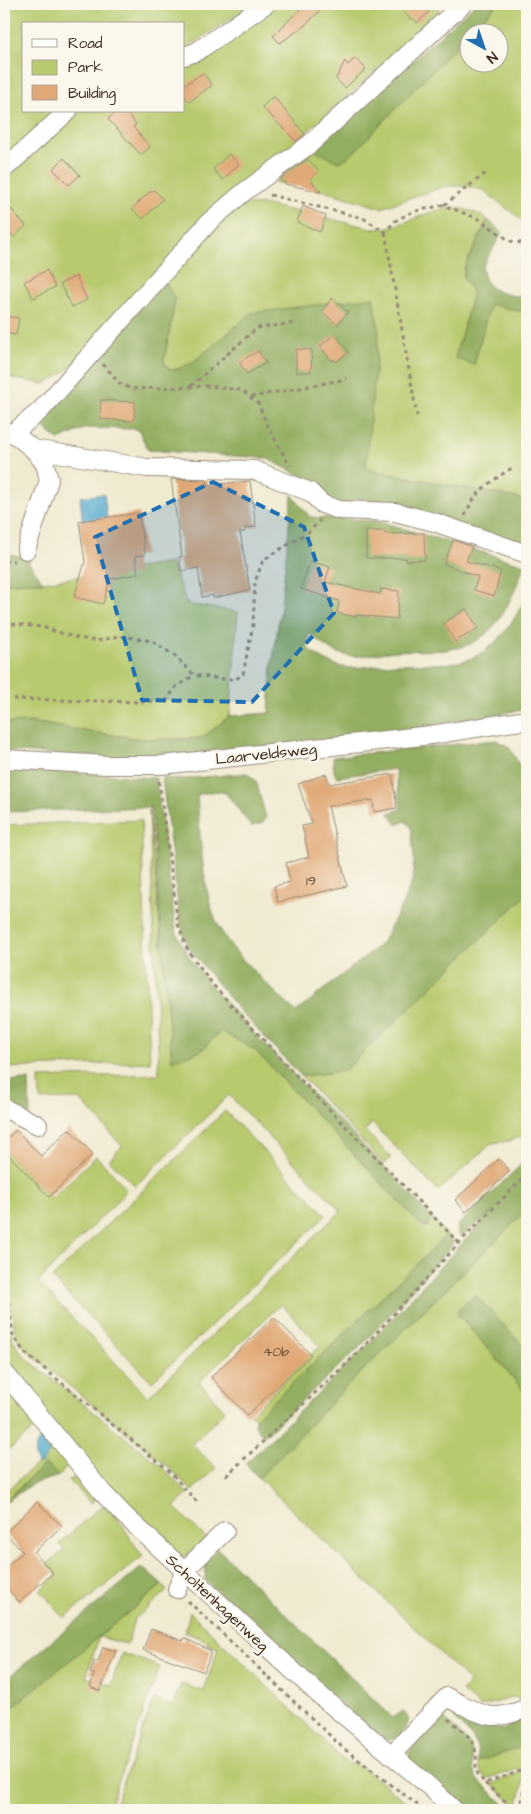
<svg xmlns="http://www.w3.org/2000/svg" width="531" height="1814" font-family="'Architects Daughter',sans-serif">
<rect width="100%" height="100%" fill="#fbf7ec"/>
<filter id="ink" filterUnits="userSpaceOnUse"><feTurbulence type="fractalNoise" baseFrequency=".02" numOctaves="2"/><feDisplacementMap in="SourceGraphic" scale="10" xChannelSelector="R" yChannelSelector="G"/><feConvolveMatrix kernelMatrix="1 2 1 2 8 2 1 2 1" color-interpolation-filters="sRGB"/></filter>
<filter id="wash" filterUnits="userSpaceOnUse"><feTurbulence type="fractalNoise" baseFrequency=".0096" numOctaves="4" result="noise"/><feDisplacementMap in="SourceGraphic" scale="20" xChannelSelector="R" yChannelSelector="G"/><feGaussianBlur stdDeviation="1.12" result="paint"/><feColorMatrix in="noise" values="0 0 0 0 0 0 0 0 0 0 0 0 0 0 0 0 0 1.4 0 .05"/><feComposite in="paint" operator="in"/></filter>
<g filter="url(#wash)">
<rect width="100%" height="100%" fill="#f0ead1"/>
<g fill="#b8ca6e" stroke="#7a7a46">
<path d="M4,4H253L184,49V24H24V111H57L4,161Z"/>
<path d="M277,4H436L440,12C390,59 339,104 287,149C264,169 238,184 215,205L71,368L45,384L4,377V181L80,111H184V64L208,53Z"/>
<path d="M497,4H527V224L483,190L466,186H446L381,208L325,191L275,182L314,150L350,156L468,33V62H498V32H469Z"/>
<path d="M243,204L267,205L375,229C416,227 445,190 488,220L464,268V279L473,293L455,358L474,364L490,303L527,313V500L369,470L366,466L369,414L212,347C200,357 184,372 168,369L164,361L175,300L165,281L216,223Z"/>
<path d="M171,563L187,604L238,612L230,716L202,738L176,739H143L98,733L30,722L4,723V583L43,582Z"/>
<path d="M149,807L172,1060L201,1051L221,1031L255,1050L421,1225L427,1227L431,1217L447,1235L255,1419L251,1414L320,1346L281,1304L199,1382L225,1411L192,1444L216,1468L192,1491L170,1468L33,1356L19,1341L15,1333L4,1253V1150L51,1199L96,1156L125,1187V1193L38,1282L148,1397L341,1211L229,1095L135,1186L109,1160L122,1146L80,1099L40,1100L39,1078L159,1074Z"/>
<path d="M141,820L150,1062L4,1068V825Z"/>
<path d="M527,894V1134L509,1141L492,1143L438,1191L372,1123L365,1131L391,1157L384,1164L301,1076L344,1071Z"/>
<path d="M225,1111L326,1215L152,1382L52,1278Z"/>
<path d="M527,1210V1350L477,1297L456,1312L527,1394V1677L520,1682L522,1687L519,1700L515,1697L480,1707L462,1691L470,1682L259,1478L349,1384Z"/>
<path d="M4,1285C7,1316 5,1334 26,1358L160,1465L188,1494L174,1507L205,1537C197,1550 194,1555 179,1557L95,1474L4,1362Z"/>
<path d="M4,1388L36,1427L8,1451L4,1446Z"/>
<path d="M43,1437H46L69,1464L59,1476L45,1464L4,1502V1493L38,1463L39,1465L40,1439Z"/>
<path d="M80,1476L96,1497L91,1504L69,1480Z"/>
<path d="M107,1506C122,1521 129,1539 143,1556L64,1618L40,1590L57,1575L47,1564L64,1550L59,1544L100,1507Z"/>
<path d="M162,1585L167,1591L134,1620L127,1644L99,1637L86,1677L111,1685L122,1653L160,1667L108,1810H4V1714Z"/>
<path d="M190,1612L349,1765L354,1762L418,1810H113L154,1699L172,1706L181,1684L204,1691L218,1648L207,1644L208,1641L185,1632Z"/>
<path d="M527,1745V1766L487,1779L479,1770L478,1762Z"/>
<path d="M522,1772L525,1774L518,1804L516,1805L491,1784Z"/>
</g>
<g fill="#92ae61" stroke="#666c40">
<path d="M475,4H497L350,156L339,162L314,150Z"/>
<path d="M488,220L502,233L482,267C486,295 504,293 527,298V313L490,304L474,365L455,358L473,293L464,279V268Z"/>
<path d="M165,281L175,300L164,361L168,369L176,370L191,363L212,347L251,313L373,297L379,330L366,466L369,470L527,500V550L327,499L318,492L310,480L266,458L148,450L138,429L86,428L58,440L42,425L74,382Z"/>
<path d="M292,495L310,517L378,521L525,565C515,589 505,618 485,635C459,656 427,649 396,651C381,652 366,657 350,656C337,655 320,644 311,634L308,636V649C346,678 356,665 398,664C419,663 442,666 463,661C494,653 516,621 527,593V709L367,736L143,760L4,751V723H6L30,722L98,733L143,739H176L202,738L230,716L269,713L272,665L281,606Z"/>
<path d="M4,553L29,558V563L43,582L4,583Z"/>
<path d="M496,740L509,747L527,778V894L344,1071L301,1076L237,1008L188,947L180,921L162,778L183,779L247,773L256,781L266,818L263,823L251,826L226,793L216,791L197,795C200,831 202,895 219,927C233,955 273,990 296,1012L382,943L403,903L413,878L414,857L411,826L405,821L397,825L389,813L401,809L395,769L337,777L334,772L333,757Z"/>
<path d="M4,768L156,778L176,931C191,969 224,1000 251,1030C310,1094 374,1153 431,1217L427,1227L421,1225L255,1050L221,1031L201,1051L172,1061L151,807L4,812Z"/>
<path d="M29,1080L30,1115L4,1101V1081Z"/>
<path d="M527,1159V1210L349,1384L259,1478L245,1464L364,1349L492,1211L462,1236L458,1234V1225Z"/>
<path d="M447,1235L454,1243L365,1342L264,1436L255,1426V1419Z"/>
<path d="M473,1296L477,1297L527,1350V1394L456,1312Z"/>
<path d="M45,1464L59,1476L32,1484L4,1503Z"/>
<path d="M217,1548L393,1718L403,1711L409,1719L407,1726L398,1738L387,1740L353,1715L205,1580L206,1563Z"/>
<path d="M142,1567L162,1585L4,1714V1681Z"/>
<path d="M452,1713L503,1730L527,1716V1745L478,1762C479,1730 463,1736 452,1713Z"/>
<path d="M441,1715L471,1745L473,1771L476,1778L510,1810H464L410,1761L409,1752Z"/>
</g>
<g fill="#51a8ce" stroke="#466976">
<path d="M104,494L110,542L85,545L80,497Z"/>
<path d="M40,1439L50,1452L40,1465C32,1458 34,1447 40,1439Z"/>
</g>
<g id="blocks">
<g fill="#e0a876">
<path d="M305,4H327L304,26L280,43L273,36Z"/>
<path d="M397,4H429L425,8L429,12L417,23L413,18L411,20Z"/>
<path d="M355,58L366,69L345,88L336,79L345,61L348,65Z"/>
<path d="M203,73L212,85L189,102L184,95V85Z"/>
<path d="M273,96L305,134L296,141L262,107Z"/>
<path d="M117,111H125L136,124L133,127L150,147L141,155L108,119Z"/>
<path d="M229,154L239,164L223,180L213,169Z"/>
<path d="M64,158L80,175L69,185L53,169Z"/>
<path d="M308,159L319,171L310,179L321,192L285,184L281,178Z"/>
<path d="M154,190L163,199L143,219L132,209L148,193Z"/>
<path d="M303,206L326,216L320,232L297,222Z"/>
<path d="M11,209L26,226L14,237L4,227V216Z"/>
<path d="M47,270L55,287L33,298L24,282Z"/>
<path d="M76,276L87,300L72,307L60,284Z"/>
<path d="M332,298L348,312L337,325L322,311Z"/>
<path d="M4,316L19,318L16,335L4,333Z"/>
<path d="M335,334L349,352L336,362L334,359L332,361L320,346Z"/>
<path d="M296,349L312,350L311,372H296Z"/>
<path d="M258,351L266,363L247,374L239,362Z"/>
<path d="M101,400L135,402L134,421L100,419Z"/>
<path d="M171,479L207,480L208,485L250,481L256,527L245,528V532H240L250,590L213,598V595L202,597L198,568L181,571L179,557H182Z"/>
<path d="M139,513L145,555L135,556L138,574L110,579L103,604L74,597L85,562L79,521Z"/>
<path d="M366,531H385V534L424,533L425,560L406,561V558H366Z"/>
<path d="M453,540L472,547L466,561L501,571L494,596L474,590L478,577L444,564Z"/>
<path d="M310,561L330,567L325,582L380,594L381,589L399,591L397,619L356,615V617L337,613L339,601L301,589Z"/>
<path d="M466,609L478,628L455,642L444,623Z"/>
<path d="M326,774L329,784L392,774L397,808L374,812L373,800L328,806L347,886L278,902L274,886L290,882L286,863L309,857L302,826L312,824L298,784Z"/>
<path d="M69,1129L93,1154L49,1197L4,1150V1141L16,1130L41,1156Z"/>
<path d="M499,1159L510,1171L466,1212L455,1200Z"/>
<path d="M274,1317L311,1355L247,1415L211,1377Z"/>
<path d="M37,1502L62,1526L34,1552L53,1573L19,1602L4,1585V1569L23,1552L5,1533Z"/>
<path d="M151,1629L183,1641L184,1638L211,1651L204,1672L143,1650Z"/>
<path d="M103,1647L116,1651L100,1691L90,1687L94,1674L90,1673L95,1660L98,1662Z"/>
</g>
</g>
</g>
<g filter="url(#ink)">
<use href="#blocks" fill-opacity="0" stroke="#968a78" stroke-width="1"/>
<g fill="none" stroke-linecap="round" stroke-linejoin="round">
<defs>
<g id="minor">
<path d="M184,56L196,52L266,4"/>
<path d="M4,169L68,111"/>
<path d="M4,432L13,433L33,449L147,468L254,470L310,492L322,504L339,510L395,512L434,522L527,554"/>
<path d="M13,433L40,411L209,222L244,192L310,144L463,4"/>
<path d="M26,550L49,480L45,464L33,449"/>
<path d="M4,759L107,765H162L431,735L527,720"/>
<path d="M4,1108L38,1125"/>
<path d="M4,1372L103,1493L124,1515L316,1692L430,1787L454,1810"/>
<path d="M177,1589L185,1570L225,1531"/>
<path d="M391,1755L447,1697C482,1714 488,1724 527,1708"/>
</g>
</defs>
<use href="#minor" stroke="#968a78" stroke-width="20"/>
<g stroke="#968a78" stroke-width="3" stroke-dasharray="4 4" stroke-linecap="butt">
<path d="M270,195L363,218L385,232L395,221L412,212L443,205L479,219L510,241L527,244"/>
<path d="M444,205L486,173"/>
<path d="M385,232L417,416"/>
<path d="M103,364L120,384L132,389L209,386L241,390L258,403L268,427L290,466"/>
<path d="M191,386L257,328L296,323"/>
<path d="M251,397L347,379"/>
<path d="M465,516C474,492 491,481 512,468"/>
<path d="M4,561H14"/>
<path d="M4,623L42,627L73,637L96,641L121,636L152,641L175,656L194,675L221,679H236L243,674L253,625L255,582L263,560L310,531L320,520"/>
<path d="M13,699L141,702L167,700L176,687L194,675"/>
<path d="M159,781L178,924L188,951L214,986L293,1072L459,1243"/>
<path d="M4,1269L13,1336L25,1353L167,1469L198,1503"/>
<path d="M4,1314L9,1313"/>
<path d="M226,1476L359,1352L459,1243L527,1174"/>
<path d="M188,1601L343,1748L424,1810"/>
<path d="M448,1719C457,1726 473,1737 475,1749C479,1766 470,1767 485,1783L527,1769"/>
<path d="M485,1783L515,1810"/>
<path d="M519,1810L527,1776"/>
</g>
<use href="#minor" stroke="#fff" stroke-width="18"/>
</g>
</g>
<path fill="#1f6fb2" fill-opacity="0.2" stroke="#1f6fb2" stroke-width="4" stroke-dasharray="10 6" stroke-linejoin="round" d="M213,482L304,527L334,613L252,702L142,700L95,537Z"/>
<g text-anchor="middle" stroke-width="5" stroke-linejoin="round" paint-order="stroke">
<g font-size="14" fill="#644a34">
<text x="311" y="885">19</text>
<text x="276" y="1356">40b</text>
</g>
<g font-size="16" fill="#3b2a1e" stroke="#fbf7ec">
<text transform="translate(266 753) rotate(-6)" y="6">Laarveldsweg</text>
<text transform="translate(218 1602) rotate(43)" y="6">Scholtenhagenweg</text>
</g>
</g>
<rect width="531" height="1814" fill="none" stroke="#fbf7ec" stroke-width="20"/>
<rect x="22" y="22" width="162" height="90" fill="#fbf7ec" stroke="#aea59a"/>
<rect x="32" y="39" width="25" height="8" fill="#ffffff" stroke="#aea59a"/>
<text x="68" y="48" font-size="15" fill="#3b2a1e">Road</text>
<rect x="32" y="60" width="25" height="15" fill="#b8ca6e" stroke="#aea59a"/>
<text x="68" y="72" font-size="15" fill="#3b2a1e">Park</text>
<rect x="32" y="85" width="25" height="15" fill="#e0a876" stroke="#aea59a"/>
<text x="68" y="98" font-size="15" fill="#3b2a1e">Building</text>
<g transform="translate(484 48) rotate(140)"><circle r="24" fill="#fbf7ec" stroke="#aea59a"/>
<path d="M0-4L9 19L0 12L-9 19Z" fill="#1f6fb2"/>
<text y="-8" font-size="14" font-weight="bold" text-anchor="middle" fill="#3b2a1e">N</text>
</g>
</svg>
